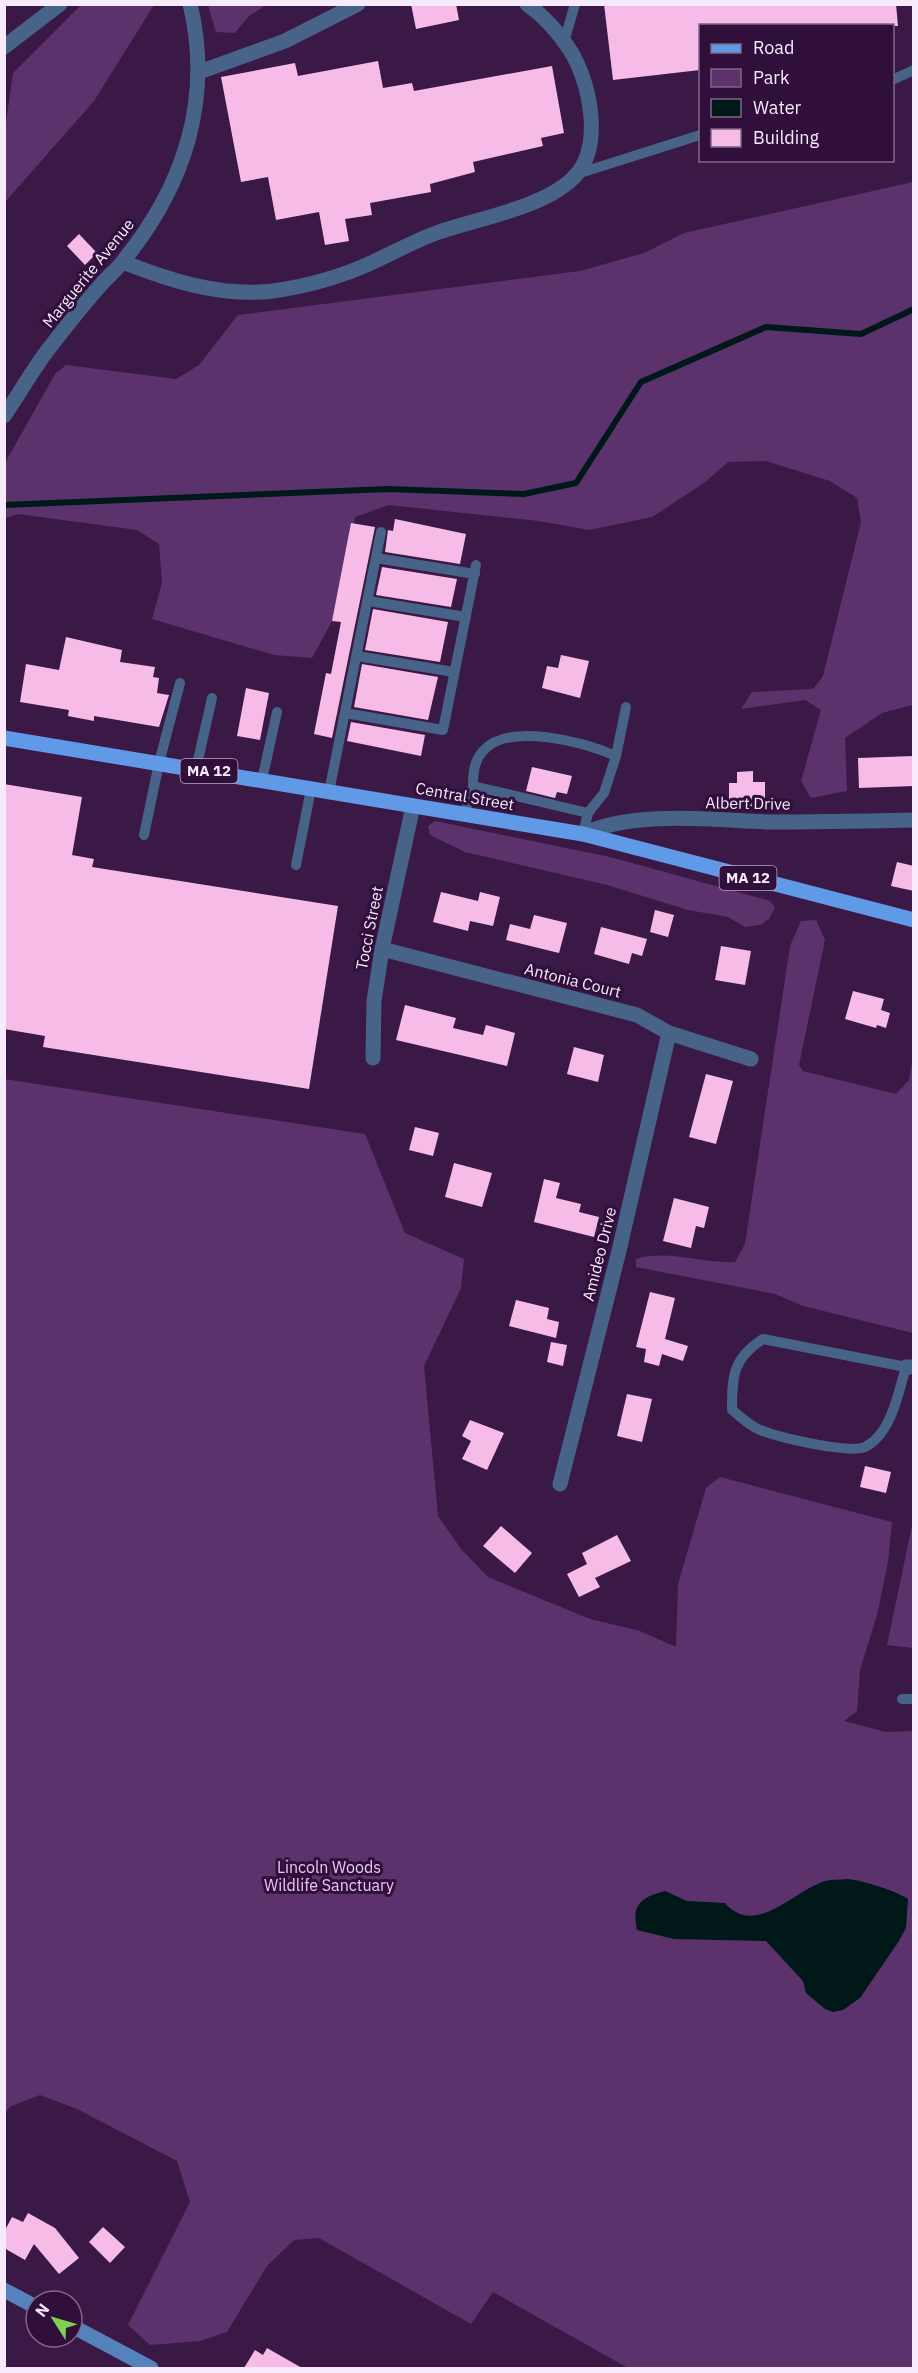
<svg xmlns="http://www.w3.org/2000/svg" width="918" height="2373" font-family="'IBM Plex Sans',sans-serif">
<rect width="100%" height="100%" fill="#3a1946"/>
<g fill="#5c326d">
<path d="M81,5H154L94,101L5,202V129L13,73Z"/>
<path d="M208,5V4L266,5L249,16L235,33L216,32Z"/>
<path d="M913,182V705L882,713L845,738L847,791L811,798L801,781L821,710L805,700L741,709L752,692L813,689L823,676L861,522L857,498L830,481L766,461L728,462L704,483L652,517L589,530L539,521L389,505L355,517L332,621L312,658L274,655L152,619L162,583L159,544L137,530L18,514L5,518V463L55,374L66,365L176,379L199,365L238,315L580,271L644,253L684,233Z"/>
<path d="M435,821L610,857L770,901L775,907L769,919L760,925L745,927L728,917L688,910L607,885L465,852L430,835L428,826Z"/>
<path d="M816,920L825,940L799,1065L803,1071L896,1094L909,1080L913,1057V1333L803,1306L775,1294L636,1267V1259C668,1249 702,1264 735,1262L745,1244L790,946L801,921Z"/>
<path d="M4,1079L365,1134L405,1233L464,1259L461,1288L424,1366L438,1516L461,1549L488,1577L590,1619L640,1631L676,1647L678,1584L706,1488L720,1477L892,1522L888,1562L877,1615L860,1670L857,1711L844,1721L886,1732L913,1731V2368H628L493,2292L471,2324L319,2238L294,2240L267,2266L227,2332L200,2341L150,2345L128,2325L190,2202L177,2161L77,2109L40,2095L11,2106L5,2113Z"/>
<path d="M913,1521V1648L887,1645Z"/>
</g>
<path fill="#011819" d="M848,1879C864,1881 894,1890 908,1899L906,1928L899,1941L860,1998L843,2010L833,2012L825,2009L806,1993L803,1981L766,1941L674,1939L637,1930C631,1904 642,1897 665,1891L687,1901L725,1903C755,1938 793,1891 825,1881C832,1879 841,1880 848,1879Z"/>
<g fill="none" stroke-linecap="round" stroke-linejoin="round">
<path stroke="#011819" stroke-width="6" d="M4,505L388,489L524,494L576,483L641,382L766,327L861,334L914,309"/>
</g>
<g fill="#f6bce7">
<path d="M411,4H456L459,20L416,29Z"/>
<path d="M604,4H896L898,26H700V70L613,80Z"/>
<path d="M378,61L383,88L412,83L414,91L552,66L564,133L541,138L543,146L473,162L475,172L430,184L431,192L370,203L372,215L345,219L349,241L325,245L319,212L276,220L268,177L241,182L221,77L295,63L298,76Z"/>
<path d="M79,234L97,253L85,265L67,246Z"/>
<path d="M395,519L466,534L460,564L385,552L388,530L393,531Z"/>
<path d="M351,523L375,527L332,738L314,734L326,673L331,674L341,622L332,621Z"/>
<path d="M382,567L457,579L451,607L376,595Z"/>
<path d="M373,609L448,622L440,662L365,650Z"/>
<path d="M66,637L122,650L120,662L155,667L153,677L159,678L157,693L169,695L159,727L94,716V721L68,716L69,710L20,702L26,664L59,670Z"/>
<path d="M561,655L589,661L580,698L542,688L547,666L558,668Z"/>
<path d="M362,664L438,677L428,720L354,707Z"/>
<path d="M246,688L269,693L260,740L237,736Z"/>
<path d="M351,722L425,735L421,756L347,741Z"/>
<path d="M914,756V786L859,788L858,758Z"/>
<path d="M532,767L572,776L567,794L557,792L555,798L526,791Z"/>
<path d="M753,771V782H765V807H729V783H737V772Z"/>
<path d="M4,784L82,797L72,855L94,859L92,867L338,906L309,1089L43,1047L45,1036L4,1029Z"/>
<path d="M897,862L914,866V891L891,886Z"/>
<path d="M441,892L478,901L480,892L500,897L493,926L470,921L468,931L433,922Z"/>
<path d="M655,910L674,915L668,937L650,932Z"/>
<path d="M534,915L567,923L559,953L506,940L510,924L530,929Z"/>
<path d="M601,927L647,939L642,956L632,953L629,964L594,954Z"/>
<path d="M721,946L751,951L745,985L715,980Z"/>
<path d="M853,991L884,999L881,1010L890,1013L886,1028L877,1025L876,1028L845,1019Z"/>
<path d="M405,1005L456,1018L453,1028L483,1035L486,1025L515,1033L507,1066L396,1040Z"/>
<path d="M574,1047L604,1055L598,1082L567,1074Z"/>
<path d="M706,1074L733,1081L716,1144L689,1137Z"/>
<path d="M415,1127L439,1133L433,1156L409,1150Z"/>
<path d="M454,1163L492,1173L482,1207L445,1197Z"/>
<path d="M544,1179L560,1183L556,1198L581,1204L579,1212L599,1217L594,1237L534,1222Z"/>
<path d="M674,1198L709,1207L704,1228L696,1226L691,1248L663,1241Z"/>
<path d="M650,1292L675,1298L665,1339L688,1346L683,1361L662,1354L659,1366L644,1362L646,1349L636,1347Z"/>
<path d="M516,1300L549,1308L547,1319L559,1322L556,1338L509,1326Z"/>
<path d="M551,1342L567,1345L563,1366L547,1362Z"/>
<path d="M627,1394L652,1399L642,1442L617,1436Z"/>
<path d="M470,1420L504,1433L487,1470L462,1459L471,1441L462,1436Z"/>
<path d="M865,1466L891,1472L886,1493L860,1487Z"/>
<path d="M501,1526L532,1553L515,1573L483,1546Z"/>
<path d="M617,1535L631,1561L595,1578L600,1587L579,1597L567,1574L587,1564L582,1553Z"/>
<path d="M28,2213L55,2228L79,2258L59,2274L34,2244L25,2260L4,2248V2232L12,2217L23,2222Z"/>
<path d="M103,2227L125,2247L110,2263L89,2242Z"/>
<path d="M267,2348L302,2368H244L255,2350L263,2355Z"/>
</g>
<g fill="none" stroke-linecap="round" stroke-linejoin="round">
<g stroke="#476388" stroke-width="10">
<path d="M564,42L575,4"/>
<path d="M892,80L914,70"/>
<path d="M577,174L700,135"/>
<path d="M376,558L475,574"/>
<path d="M368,601L466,617"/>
<path d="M357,656L454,672"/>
<path d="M345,713L443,730L476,565"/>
<path d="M196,769L212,698"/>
<path d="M262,780L277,712"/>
<path d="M473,786C473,773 474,761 483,751C509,721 586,743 616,756"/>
<path d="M329,792L381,532"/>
<path d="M464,815L473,786L588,813"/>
<path d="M583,834L588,813L604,793L616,756L626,707"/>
<path d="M144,835L159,763L180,683"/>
<path d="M296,865L311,789"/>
<path d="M763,1339L906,1367C898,1393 892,1433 865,1447C850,1454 775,1437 758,1429C749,1425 740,1416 732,1410C732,1376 733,1358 763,1339Z"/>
<path d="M902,1699H914"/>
</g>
<g stroke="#476388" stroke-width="15">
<path d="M4,47L60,4"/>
<path d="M199,72L285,41L358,4"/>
<path d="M123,262C171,281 221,297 273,291C308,286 341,277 373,262C395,252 416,240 439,232C479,218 548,207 576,175C603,144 590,82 570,50C559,33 544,16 527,4"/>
<path d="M4,416C19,394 32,371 47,351C64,329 81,307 99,287C107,277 117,270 124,260C184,186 213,99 190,4"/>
<path d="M583,834C635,810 713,820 770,822C818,822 866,821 914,820"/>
<path d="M382,949L637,1015L669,1033L751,1059"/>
<path d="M373,1058L374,1001L382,949L413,806"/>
<path d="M906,1367H914"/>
<path d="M560,1484L619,1251L669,1033"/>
</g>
<g stroke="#5582bd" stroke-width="15">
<path d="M4,2290L36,2307"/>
<path d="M72,2326L151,2368"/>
</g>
<path stroke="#609ae6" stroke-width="15" d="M4,738L583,834L914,920"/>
</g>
<g text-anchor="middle" stroke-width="6" stroke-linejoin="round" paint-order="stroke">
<g fill="#300f3b" stroke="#bba8c2" stroke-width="1.5">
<rect x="180.5" y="759" width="57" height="24" rx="4.5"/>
<rect x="719.5" y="866" width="57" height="24" rx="4.5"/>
</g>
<g font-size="15" font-weight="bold" fill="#f6eafc">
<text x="209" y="776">MA 12</text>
<text x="748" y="883">MA 12</text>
</g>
<g font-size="16" fill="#f6eafc" stroke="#300f3b">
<text transform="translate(88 273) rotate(-51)" y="6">Marguerite Avenue</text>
<text transform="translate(465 796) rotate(10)" y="6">Central Street</text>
<text transform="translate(748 803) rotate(1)" y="6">Albert Drive</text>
<text transform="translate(369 928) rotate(-79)" y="6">Tocci Street</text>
<text transform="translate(573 980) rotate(14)" y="6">Antonia Court</text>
<text transform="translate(599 1254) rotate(-76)" y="6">Amideo Drive</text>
</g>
<g font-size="16" fill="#e8c7f6" stroke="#300f3b">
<text x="329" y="1873">Lincoln Woods<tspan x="329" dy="18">Wildlife Sanctuary</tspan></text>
</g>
</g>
<rect width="918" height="2373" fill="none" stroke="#f6eafc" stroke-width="12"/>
<rect x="699" y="24" width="195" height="138" fill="#300f3b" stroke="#7f6788" stroke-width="1.5"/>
<rect x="711" y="44" width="30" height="9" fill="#609ae6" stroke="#7f6788" stroke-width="1.5"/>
<text x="753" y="54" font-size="18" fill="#f6eafc">Road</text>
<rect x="711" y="69" width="30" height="18" fill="#5c326d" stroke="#7f6788" stroke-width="1.5"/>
<text x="753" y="84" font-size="18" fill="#f6eafc">Park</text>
<rect x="711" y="99" width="30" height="18" fill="#011819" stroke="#7f6788" stroke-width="1.5"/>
<text x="753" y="114" font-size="18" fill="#f6eafc">Water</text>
<rect x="711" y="129" width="30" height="18" fill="#f6bce7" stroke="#7f6788" stroke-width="1.5"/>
<text x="753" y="144" font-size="18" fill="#f6eafc">Building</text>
<g transform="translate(54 2319) rotate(307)"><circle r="28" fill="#300f3b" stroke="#7f6788" stroke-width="1.5"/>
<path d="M0-4.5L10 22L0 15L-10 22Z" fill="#7fd052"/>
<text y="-9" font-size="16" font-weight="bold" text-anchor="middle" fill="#f6eafc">N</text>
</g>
</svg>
